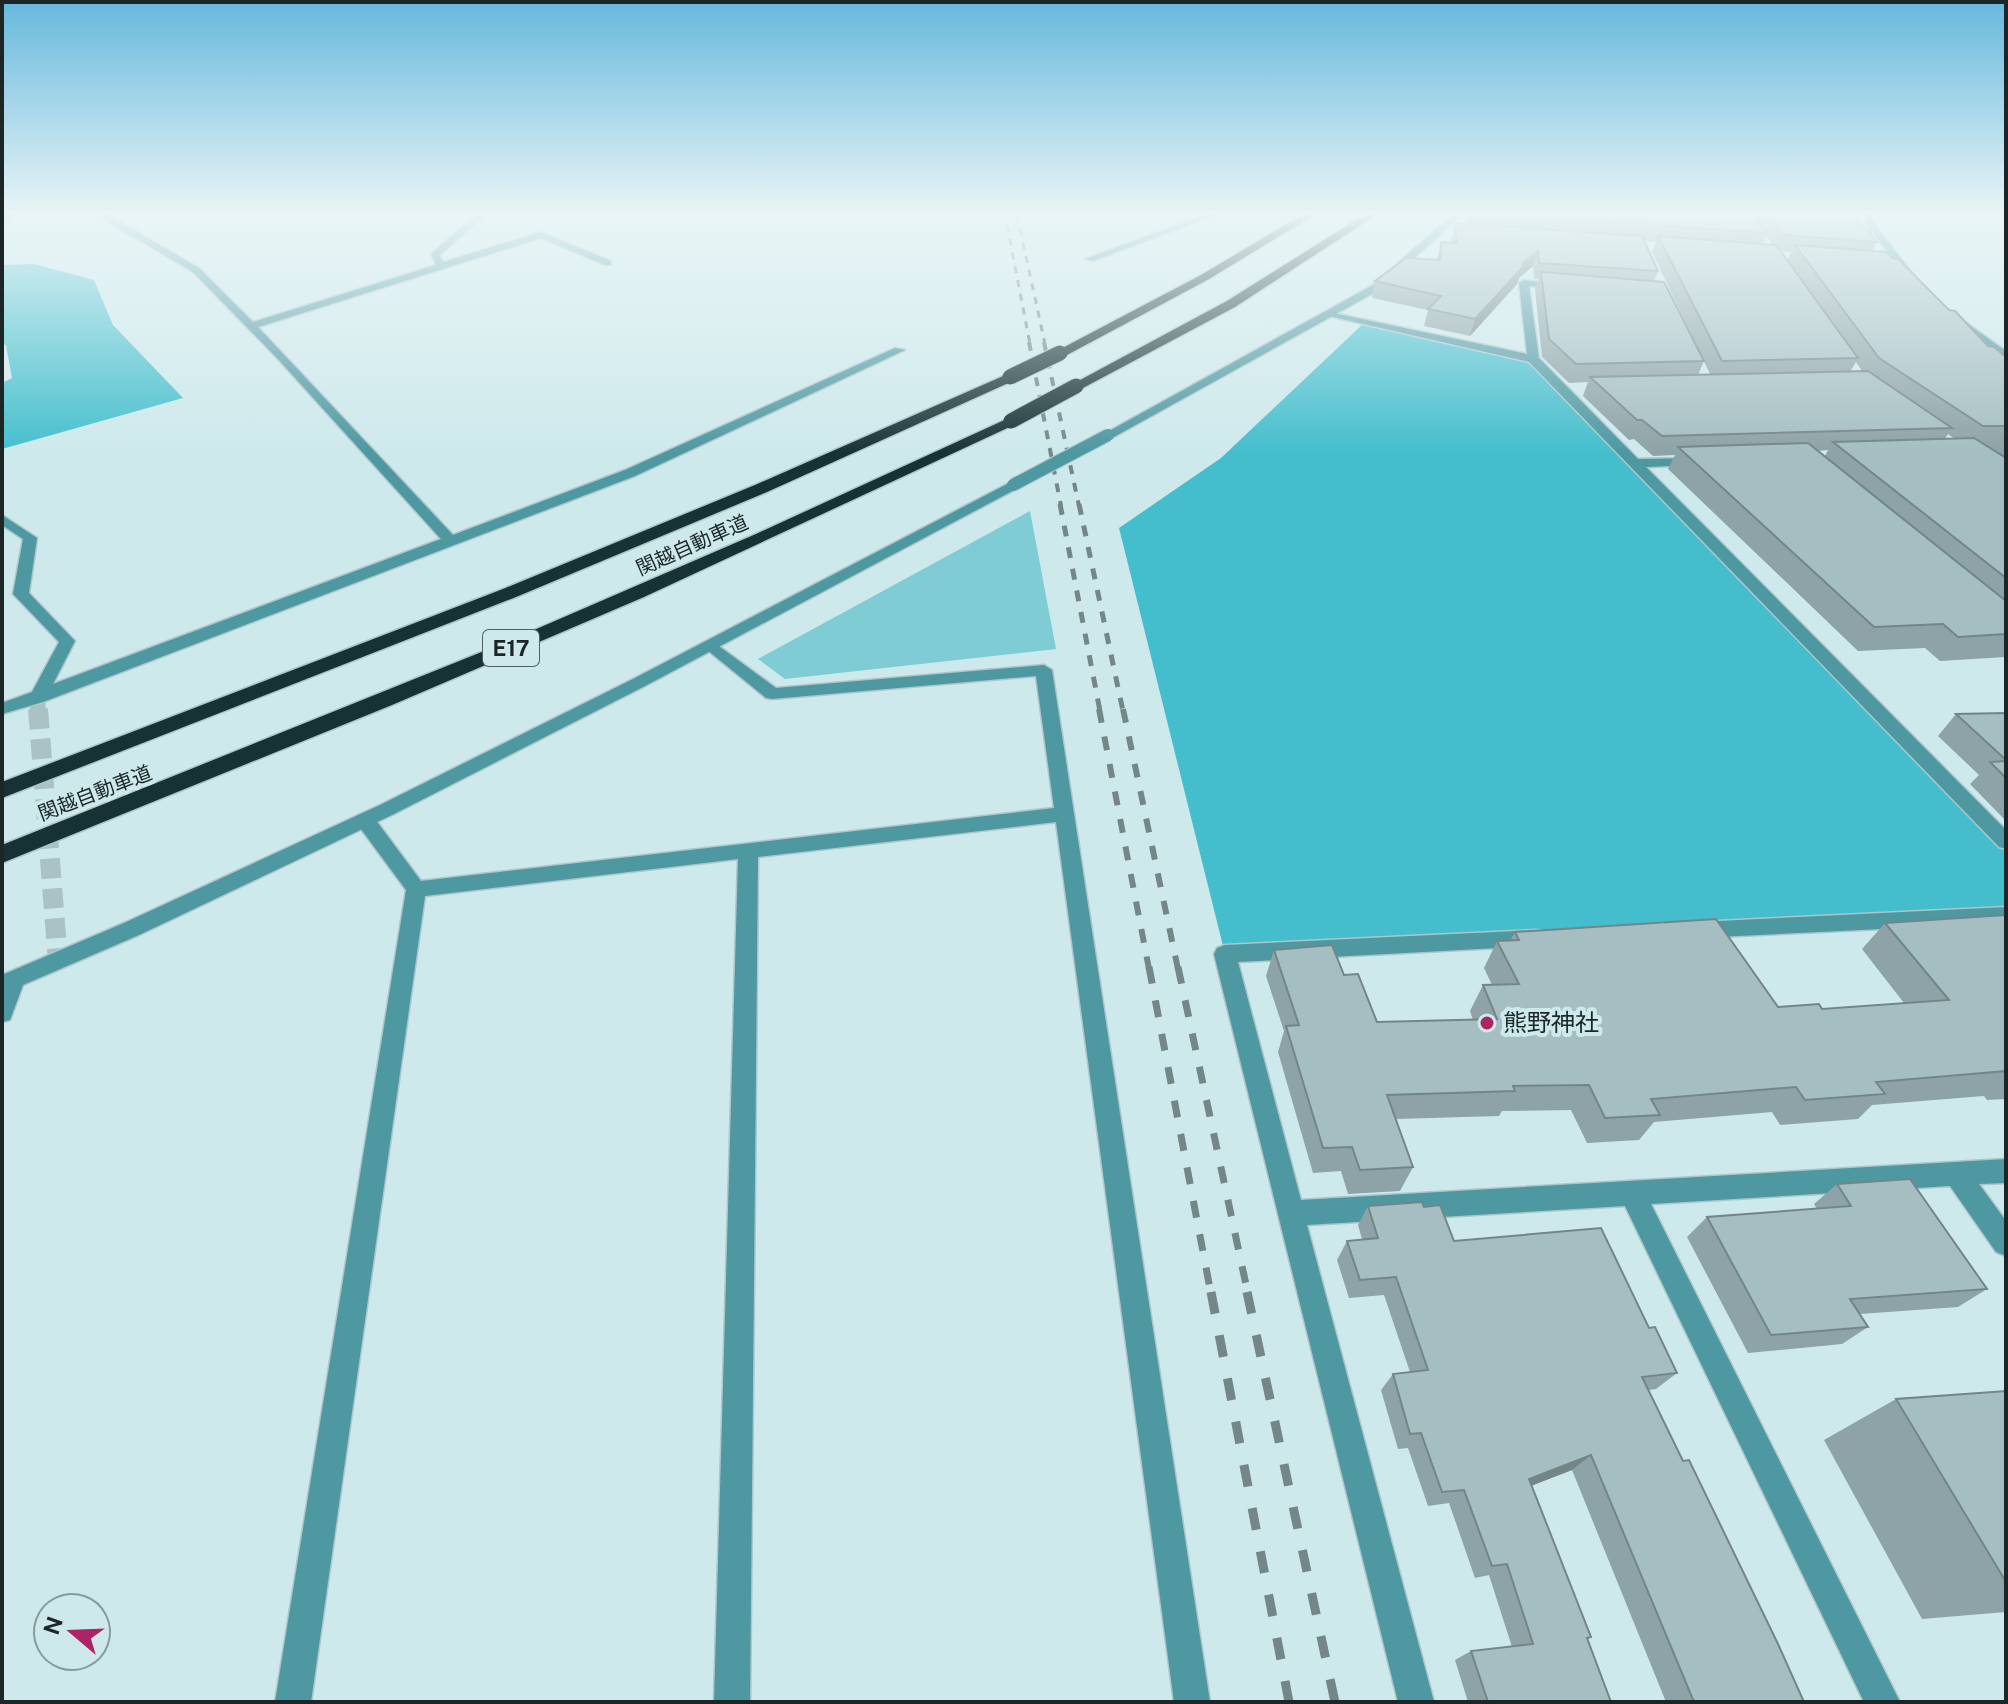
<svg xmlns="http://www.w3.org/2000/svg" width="2008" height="1704" font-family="'Public Sans','Noto Sans JP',sans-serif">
<rect width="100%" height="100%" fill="#cee9ec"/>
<path fill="#80ccd5" d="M1030,511L1056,649L785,679L758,659Z"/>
<path fill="#45bfcd" d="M34,264L94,280L113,325L183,398L2,449V383L12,378L6,345L2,344V265Z"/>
<path fill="#44becd" d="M1364,323L1533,359L2006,842V915L1225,954L1119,528L1221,458Z"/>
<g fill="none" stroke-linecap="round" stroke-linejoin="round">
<path stroke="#aac2c5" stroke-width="16" stroke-dasharray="16 8" stroke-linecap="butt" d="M37,698L38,711"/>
<path stroke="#aac2c5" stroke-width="20" stroke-dasharray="20 10" stroke-linecap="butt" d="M38,709L58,961"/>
<defs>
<g id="minor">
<path d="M103,215H113L112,217L199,268L253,322L436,265L431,254L476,215H485L439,256L444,262L541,232L611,261V265H605L541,238L258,327L453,535L625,470L895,348L905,350L635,476L43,702L2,714V703L32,692L59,642L13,594L23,539L2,525V515L37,538L29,593L75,641L53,684L441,539L277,358L193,272L103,219Z"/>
<path d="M1205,215H1216L1093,261L1085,259Z"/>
<path d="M1524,280L1568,286L1563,289L1529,286L1539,358L1638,459L1704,458L1706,461L1699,465L1646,467L2006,830V849L1999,847L1529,362L1324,315L1329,312L1527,354L1519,283Z"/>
<path d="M712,641L776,688L1044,665L1052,670L1210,1702H1174L1056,822L758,857L750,1702H714L738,859L425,896L311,1702H275L406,890L358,825L355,820L358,815H372L421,881L1054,808L1036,676L772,699L766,698L706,649V643Z"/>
<path d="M2006,907V923L1697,938L1689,936L1686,930L1689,924L1697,922Z"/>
<path d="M1537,930L1545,932L1548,938L1545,944L1537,946L1238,962L1301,1200L2006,1159V1183L1979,1184L2006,1221V1256L1996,1252L1950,1186L1651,1204L1900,1702H1864L1625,1206L1307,1225L1434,1702H1398L1214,954L1217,948L1225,945Z"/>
<path d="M14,971L22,974L25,980L10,1020L2,1022V982L6,974Z"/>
</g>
<g id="tertiary">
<path d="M6,215H16L2,223V217Z"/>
<path d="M1452,215H1461L1381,289L1112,438L1102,435L1373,285Z"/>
<path d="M1864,215H1872L1875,225L1914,275V279H1908L1867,225Z"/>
<path d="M1953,319H1961L2006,351V359L1953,323Z"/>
<path d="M1013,481L1020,485L1018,488L645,686L394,814L139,935L2,994V975L124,923L380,805L633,679Z"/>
</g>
<g id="motorway">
<path d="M1302,215H1314L1209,279L1065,356L1053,353L1201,275Z"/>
<path d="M1364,215H1376L1235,307L1081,389H1071L1069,386L1227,301Z"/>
<path d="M1010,373L1017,377L1015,380L767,492L516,597L2,798V782L503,589L755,485Z"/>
<path d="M1011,417L1016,418V424L644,597L392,705L2,863V845L504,643L756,534Z"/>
</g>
</defs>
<use href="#minor" stroke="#aec6c9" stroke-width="3"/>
<use href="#tertiary" stroke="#aec6c9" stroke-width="3"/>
<use href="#motorway" stroke="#aec6c9" stroke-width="3"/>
<use href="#minor" fill="#4e98a2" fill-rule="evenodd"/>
<use href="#tertiary" fill="#4e98a2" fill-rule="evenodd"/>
<use href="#motorway" fill="#173235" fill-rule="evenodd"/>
<g stroke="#748688" stroke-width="3" stroke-dasharray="7 7" stroke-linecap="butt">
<path d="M1017,215L1045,344"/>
<path d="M1007,225L1030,344"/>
</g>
<g stroke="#748688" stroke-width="4" stroke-dasharray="9 9" stroke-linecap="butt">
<path d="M1029,342L1061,506"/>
<path d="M1044,342L1079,506"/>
</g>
<g stroke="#748688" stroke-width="5" stroke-dasharray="11 11" stroke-linecap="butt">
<path d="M1060,504L1100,711"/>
<path d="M1079,504L1123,711"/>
</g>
<g stroke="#748688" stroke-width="6" stroke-dasharray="14 14" stroke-linecap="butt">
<path d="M1099,709L1149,969"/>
<path d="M1123,709L1178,969"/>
</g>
<g stroke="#748688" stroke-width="7" stroke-dasharray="17 17" stroke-linecap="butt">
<path d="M1149,967L1211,1294"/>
<path d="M1178,967L1248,1294"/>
</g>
<g stroke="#748688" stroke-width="9" stroke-dasharray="22 22" stroke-linecap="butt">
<path d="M1211,1292L1289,1702"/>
<path d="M1247,1292L1335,1702"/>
</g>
<defs>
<path id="tertiary-bridge" d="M1013,485L1108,435"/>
<g id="motorway-bridge">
<path d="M1010,377L1060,353"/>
<path d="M1011,421L1076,386"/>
</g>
</defs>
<use href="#tertiary-bridge" stroke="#aec6c9" stroke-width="14" stroke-linecap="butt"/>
<use href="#motorway-bridge" stroke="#aec6c9" stroke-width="17" stroke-linecap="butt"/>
<use href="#tertiary-bridge" stroke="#4e98a2" stroke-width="12"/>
<use href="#motorway-bridge" stroke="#173235" stroke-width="15"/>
</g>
<g fill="#8ea3a7" fill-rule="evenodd">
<path d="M1468,215H1855L1877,242L1872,251L1892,258L1988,346L2006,357V657L1940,661L1925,648L1858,651L1668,469L1675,455L1653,456L1634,439L1629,440L1583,396L1588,382L1569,383L1542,357L1535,289L1538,279H1534L1533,266L1519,278L1517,284L1470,336L1424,326L1428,310L1372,298L1375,281L1437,260L1441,242L1451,243L1455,226L1466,223ZM1766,236L1773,245L1762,244ZM1644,241L1656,242L1652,252L1710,374L1698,375L1704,361L1654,281L1658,271ZM1780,251L1791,252L1787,261ZM1856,362L1862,371L1850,372ZM1948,434L1955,439H1945ZM1828,450L1825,456L1818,451Z"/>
<path d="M2006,713V821L1970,784L1979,775L1938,736L1956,714Z"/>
<path d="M2006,915V1099L1987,1100L1984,1096L1872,1105L1858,1119L1780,1125L1772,1112L1654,1122L1639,1140L1587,1143L1571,1110L1502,1111L1499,1116L1396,1119L1413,1167L1400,1191L1348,1194L1341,1171L1313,1173L1278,1052L1284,1031L1266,976L1274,950L1344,975L1377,1022L1473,1020L1470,1011L1483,985H1492L1484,968L1497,941H1510L1515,932L1778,1007L1822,1009L1904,1003L1862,949L1885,923Z"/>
<path d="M1837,1184L1987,1289L1958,1307L1860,1314L1868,1327L1842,1344L1748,1353L1687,1237L1707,1217L1817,1209L1814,1204Z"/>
<path d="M1368,1206L1424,1207L1454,1241L1649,1328L1677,1373L1656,1389L1648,1390L1804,1702H1666L1572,1470L1531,1486L1591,1637L1587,1639L1611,1702H1468L1455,1660L1471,1651L1512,1647L1489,1575L1475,1578L1449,1503L1428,1506L1408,1448L1398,1449L1381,1390L1393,1374L1410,1372L1384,1295L1349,1298L1337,1260L1347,1241L1362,1239L1358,1225Z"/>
<path d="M2006,1391V1612L1922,1619L1824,1440L1896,1399Z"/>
</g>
<g fill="#748588">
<path d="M1538,251L1533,266L1519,278L1517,284L1470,336L1475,319L1523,263Z"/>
<path d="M1591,1455L1572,1470L1512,1493L1529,1479Z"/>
</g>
<g fill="#a5bec2" stroke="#748588" stroke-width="2">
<path d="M1506,215H1754L1767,233Z"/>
<path d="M1769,215H1855L1877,242L1785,235Z"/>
<path d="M1458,223L1642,236L1658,271L1539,263L1538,251L1523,263L1522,268L1475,319L1428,309L1441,296L1375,281L1406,258L1440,260L1441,242L1457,243L1455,226Z"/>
<path d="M1658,236L1776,245L1858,358L1722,361Z"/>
<path d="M1795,245L1887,252L1892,258L1898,259L1949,310L1955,311L1988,346L1994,347L2006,357V426H1983L1879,358Z"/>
<path d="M1541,272L1664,282L1704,361L1576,364L1549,339Z"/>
<path d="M1868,371L1952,428L1662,436L1642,420H1637L1590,377Z"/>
<path d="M1974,438L2006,458V578L1833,442Z"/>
<path d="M1808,443L2006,601V634L1958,637L1943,624L1874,627L1678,447Z"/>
<path d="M2006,713V760L1956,714Z"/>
<path d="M2006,761V778L1990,762Z"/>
<path d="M2006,915V1071L1876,1082L1885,1094L1805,1100L1796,1087L1651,1099L1660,1115L1605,1118L1589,1085L1513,1086L1515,1091L1387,1095L1413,1167L1360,1170L1352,1147L1323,1148L1286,1026L1299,1025L1274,950L1332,945L1344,975L1358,974L1377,1022L1497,1019L1483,985L1519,984L1497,941L1519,940L1515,932L1716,919L1778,1007L1819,1004L1822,1009L1949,1000L1885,923Z"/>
<path d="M1910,1179L1987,1289L1850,1299L1868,1327L1771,1335L1707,1217L1851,1206L1837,1184Z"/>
<path d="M1422,1202L1424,1207L1440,1205L1454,1241L1601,1228L1649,1328L1655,1327L1677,1373L1642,1377L1683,1461L1689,1460L1778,1644L1804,1702H1694L1591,1455L1529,1479L1591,1637L1587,1638L1611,1702H1488L1471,1651L1533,1644L1507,1564L1492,1566L1464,1490L1442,1492L1421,1433L1410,1434L1393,1374L1428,1370L1396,1277L1360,1280L1347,1241L1378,1238L1368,1206Z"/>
<path d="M2006,1391V1582L1896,1399Z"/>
</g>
<linearGradient id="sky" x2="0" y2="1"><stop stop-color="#66b8dd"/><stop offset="0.47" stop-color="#e9f5f6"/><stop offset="1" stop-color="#e9f5f6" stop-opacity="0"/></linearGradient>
<rect width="2008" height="453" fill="url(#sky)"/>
<circle fill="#ac2366" stroke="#cee9ec" stroke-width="3" cx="1487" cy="1023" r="8"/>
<g text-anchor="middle" stroke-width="8" stroke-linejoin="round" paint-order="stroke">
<g font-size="20" fill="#1c2627" stroke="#cee9ec">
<text transform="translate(692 545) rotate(-24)" y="7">関越自動車道</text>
<text transform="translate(95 793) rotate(-21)" y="7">関越自動車道</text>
</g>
<rect fill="#cee9ec" stroke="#516062" stroke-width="2" x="483" y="630" width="56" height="36" rx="6"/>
<g font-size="22" font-weight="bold" fill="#1c2627">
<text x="511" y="656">E17</text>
</g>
<g font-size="24" fill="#1c2627" stroke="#cee9ec" text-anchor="start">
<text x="1503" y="1031">熊野神社</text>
</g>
</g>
<rect width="2008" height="1704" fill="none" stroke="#1c2627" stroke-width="8"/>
<g transform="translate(72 1632) rotate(289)"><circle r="38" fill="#cee9ec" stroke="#879b9d" stroke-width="2"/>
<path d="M0-6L14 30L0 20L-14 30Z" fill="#ac2366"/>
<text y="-12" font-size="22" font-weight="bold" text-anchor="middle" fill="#1c2627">N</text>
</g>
</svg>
